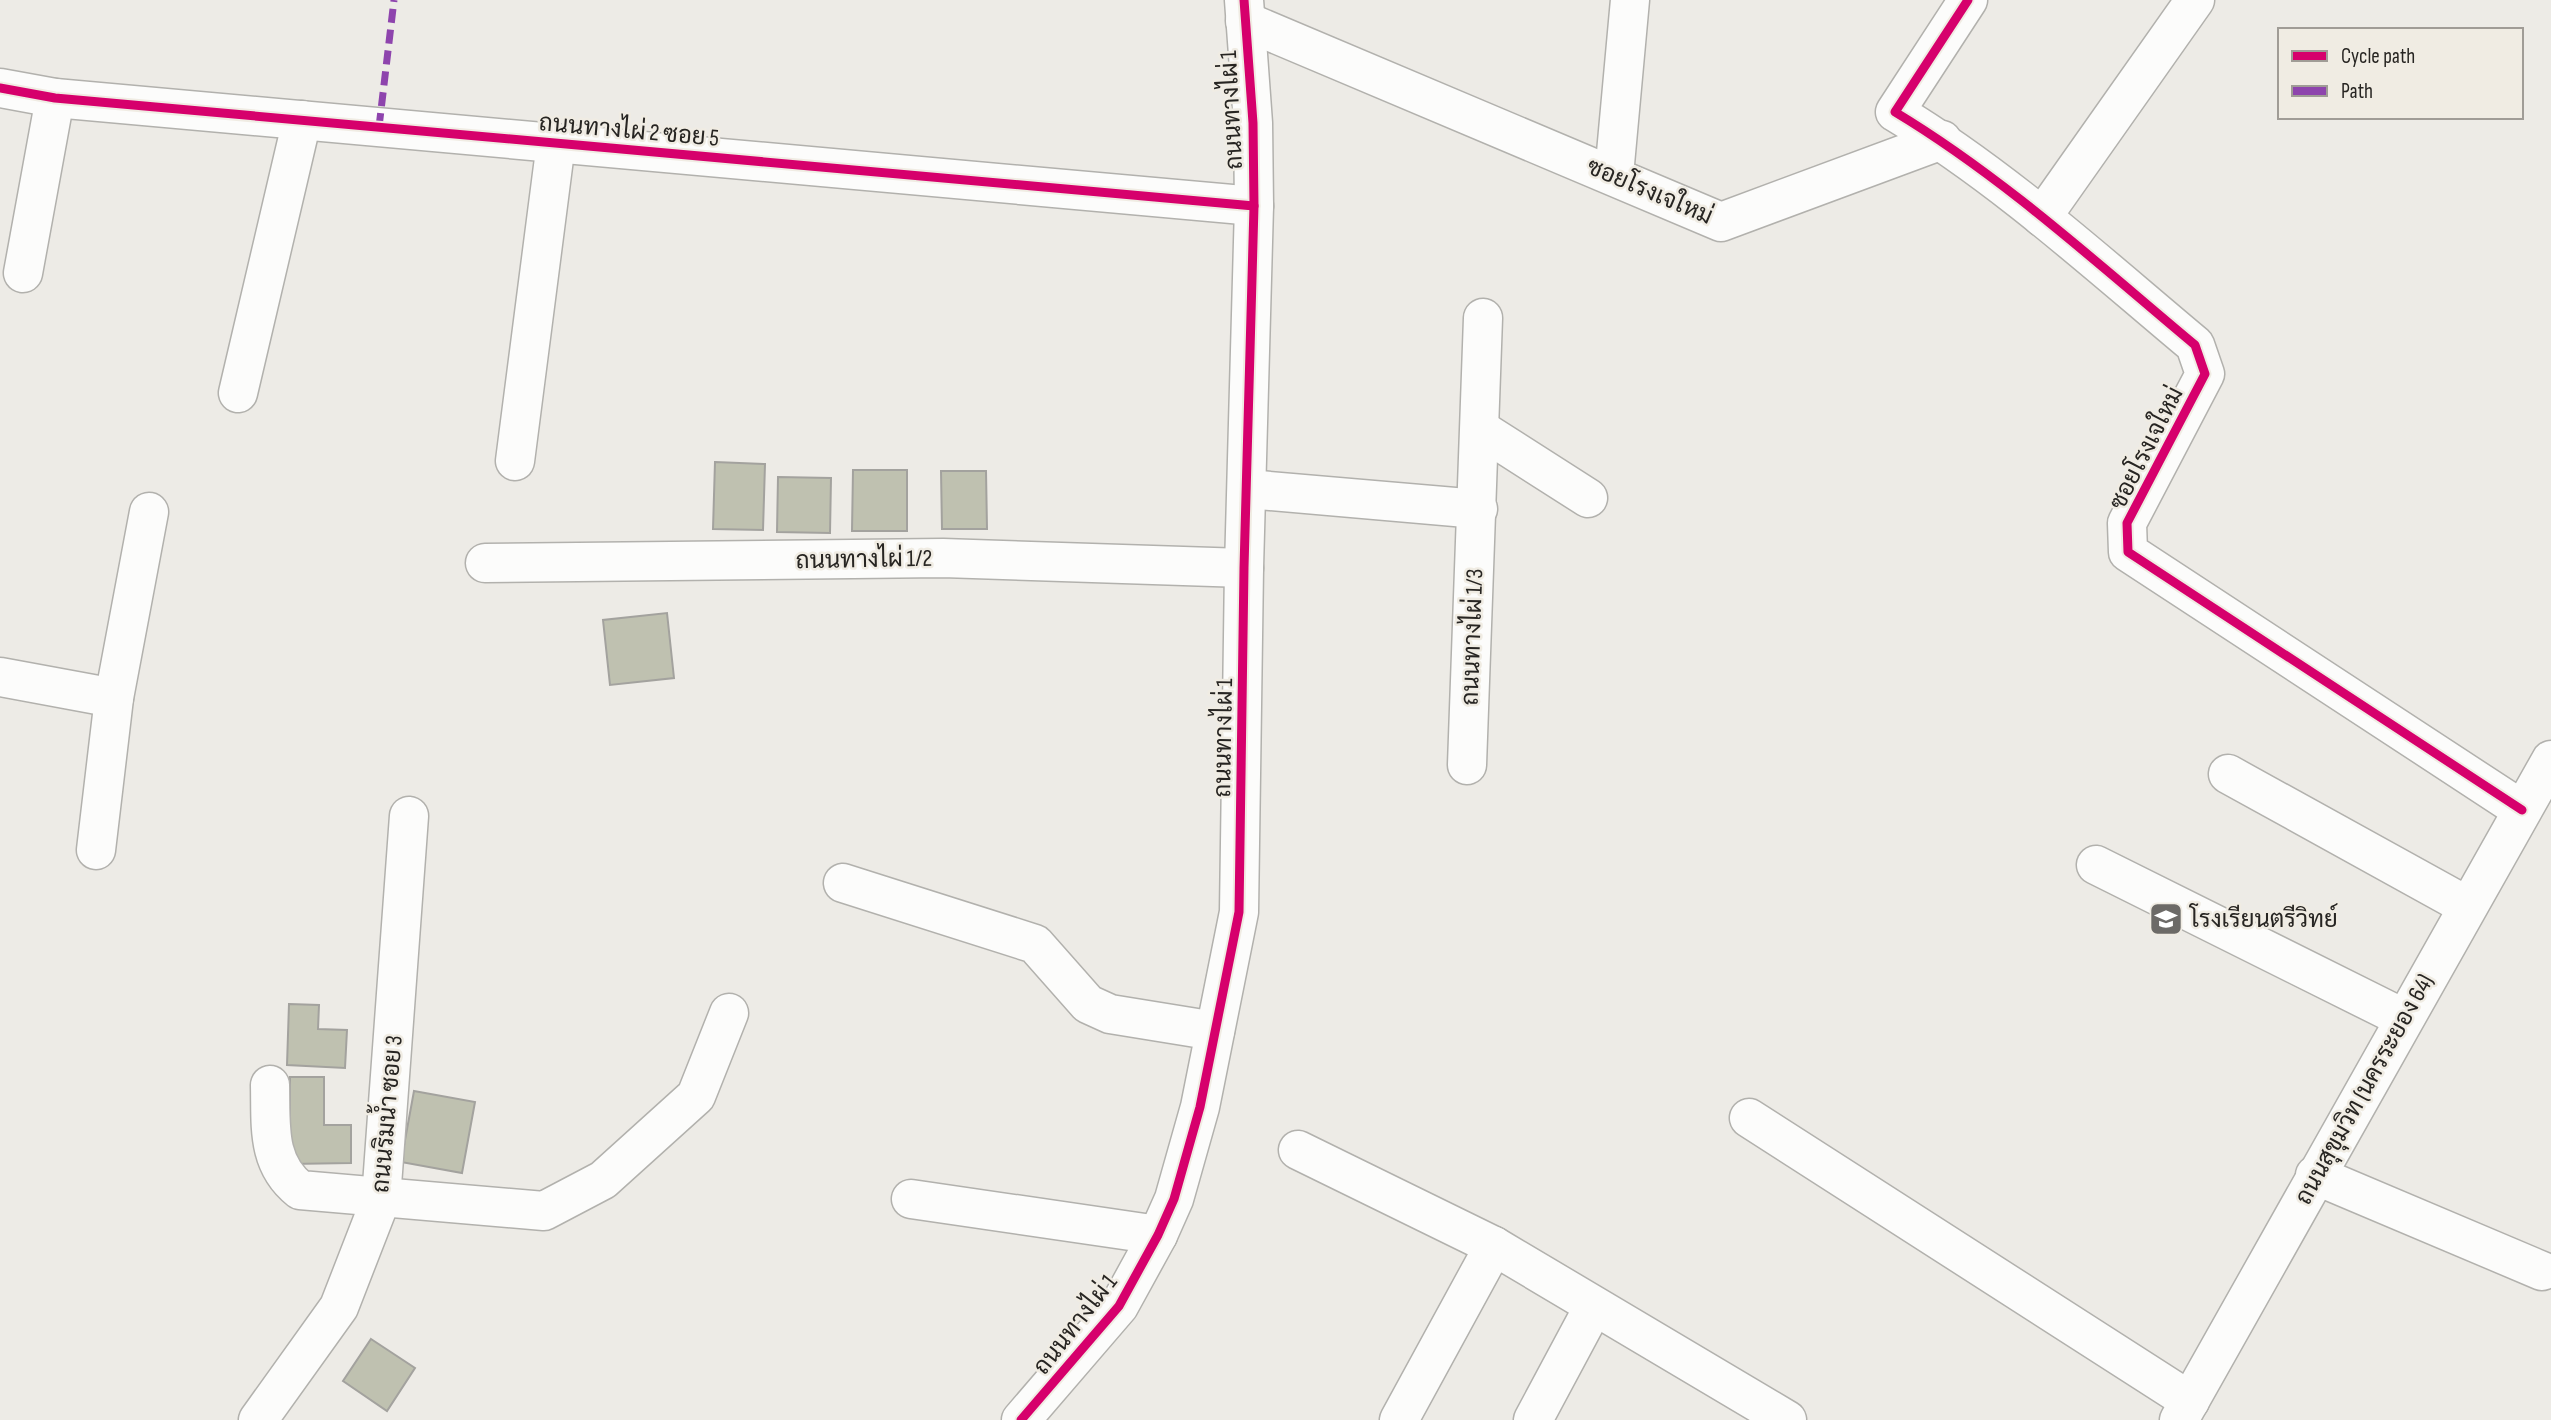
<svg xmlns="http://www.w3.org/2000/svg" width="2551" height="1420" font-family="'Sofia Sans Condensed',Sarabun,sans-serif">
<rect width="100%" height="100%" fill="#edebe6"/>
<g fill="#bfc1b0" stroke="#a3a29e" stroke-width="2">
<path d="M715,462L765,464L763,530L713,529Z"/>
<path d="M853,470H907V531H852Z"/>
<path d="M941,471H986L987,529H942Z"/>
<path d="M778,477L831,478L830,533L777,532Z"/>
<path d="M667,613L674,678L610,685L603,620Z"/>
<path d="M289,1004L319,1005L318,1029L347,1030L345,1068L287,1065Z"/>
<path d="M290,1077H324V1125H351V1163L290,1164Z"/>
<path d="M414,1091L475,1102L462,1173L401,1162Z"/>
<path d="M371,1339L415,1368L387,1411L343,1381Z"/>
</g>
<g fill="none" stroke-linecap="round" stroke-linejoin="round">
<defs>
<g id="minor">
<path d="M1968,0L1895,112C2003,177 2098,264 2195,345L2205,374L2127,523L2128,552L2522,810"/>
<path d="M1245,21L1721,222L1942,140"/>
<path d="M0,88L55,98L1254,206"/>
<path d="M1614,175L1630,0"/>
<path d="M2042,217L2195,0"/>
<path d="M23,273L55,98"/>
<path d="M238,393L302,120"/>
<path d="M1480,429L1588,498"/>
<path d="M515,461L556,143"/>
<path d="M1247,489L1478,509"/>
<path d="M485,563L943,558L1244,568"/>
<path d="M0,677L114,698"/>
<path d="M1467,765L1483,318"/>
<path d="M2228,774L2467,906"/>
<path d="M96,850L114,698L149,512"/>
<path d="M2096,865L2403,1018"/>
<path d="M843,883L1035,944L1088,1004L1110,1014L1215,1031"/>
<path d="M270,1085C271,1125 266,1163 300,1190L544,1211L603,1180L696,1096L729,1013"/>
<path d="M1749,1118L2190,1401"/>
<path d="M1298,1150L1494,1246L1787,1420"/>
<path d="M2315,1175L2542,1271"/>
<path d="M911,1199L1158,1235"/>
<path d="M258,1420L339,1307L381,1199L409,816"/>
<path d="M1021,1420L1119,1306L1158,1235L1174,1199L1200,1107L1239,912L1244,568L1254,206L1253,123L1244,0"/>
<path d="M1399,1420L1494,1246"/>
<path d="M1533,1420L1594,1306"/>
<path d="M2179,1420L2551,760"/>
</g>
</defs>
<use href="#minor" stroke="#b2b1ad" stroke-width="41"/>
<use href="#minor" stroke="#fcfcfb" stroke-width="38"/>
<path stroke="#8e44ad" stroke-width="7" stroke-dasharray="14 7" stroke-linecap="butt" d="M379,127L394,0"/>
<defs>
<g id="cycleway">
<path d="M1968,0L1895,112C2003,177 2098,264 2195,345L2205,374L2127,523L2128,552L2522,810"/>
<path d="M0,88L55,98L1254,206"/>
<path d="M1021,1420L1119,1306L1158,1235L1174,1199L1200,1107L1239,912L1244,568L1254,206L1253,123L1244,0"/>
</g>
</defs>
<use href="#cycleway" stroke="#f0ece3" stroke-width="13"/>
<use href="#cycleway" stroke="#d6006c" stroke-width="9"/>
</g>
<defs>
<symbol id="school-square" viewBox="-11 -11 22 22"><rect x="-9" y="-9" width="18" height="18" rx="4" fill="#6c6a67" stroke="#f0ece3"/><path d="M0-5L7-2L0 1L-7-2ZM-4 1L0 2.5L4 1V4Q0 6-4 4Z" fill="#fff"/></symbol>
</defs>
<g fill-rule="evenodd">
<use href="#school-square" x="2147" y="900" width="38" height="38"/>
</g>
<g text-anchor="middle" stroke-width="5" stroke-linejoin="round" paint-order="stroke">
<g font-size="24" fill="#272522" stroke="#f0ece3">
<text transform="translate(1231 110) rotate(-93)" y="8">ถนนทางไผ่ 1</text>
<text transform="translate(629 130) rotate(5)" y="8">ถนนทางไผ่ 2 ซอย 5</text>
<text transform="translate(1650 191) rotate(23)" y="8">ซอยโรงเจใหม่</text>
<text transform="translate(2146 448) rotate(-63)" y="8">ซอยโรงเจใหม่</text>
<text transform="translate(864 559) rotate(-1)" y="8">ถนนทางไผ่ 1/2</text>
<text transform="translate(1472 637) rotate(-88)" y="8">ถนนทางไผ่ 1/3</text>
<text transform="translate(1223 738) rotate(-89)" y="8">ถนนทางไผ่ 1</text>
<text transform="translate(2364 1089) rotate(-61)" y="8">ถนนสุขุมวิท (นครระยอง 64)</text>
<text transform="translate(387 1114) rotate(-85)" y="8">ถนนริมน้ำ ซอย 3</text>
<text transform="translate(1075 1324) rotate(-52)" y="8">ถนนทางไผ่ 1</text>
</g>
<g font-size="24" fill="#272522" stroke="#f0ece3" text-anchor="start">
<text x="2190" y="927">โรงเรียนตรีวิทย์</text>
</g>
</g>
<rect x="2278" y="28" width="245" height="91" fill="#f0ece3" stroke="#a09c96" stroke-width="2"/>
<rect x="2292" y="51" width="35" height="10" fill="#d6006c" stroke="#a09c96" stroke-width="2"/>
<text x="2341" y="63" font-size="21" fill="#272522">Cycle path</text>
<rect x="2292" y="86" width="35" height="10" fill="#8e44ad" stroke="#a09c96" stroke-width="2"/>
<text x="2341" y="98" font-size="21" fill="#272522">Path</text>
</svg>
